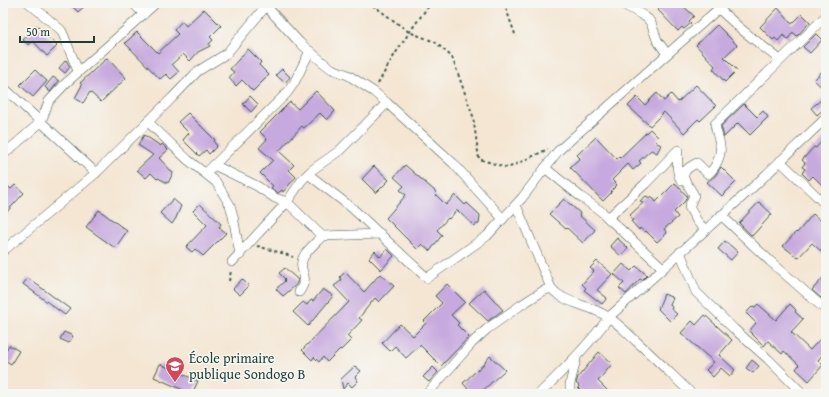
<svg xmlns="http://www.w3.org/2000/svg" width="829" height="397" font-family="'Gentium Book Plus',serif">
<rect width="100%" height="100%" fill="#f6f6f2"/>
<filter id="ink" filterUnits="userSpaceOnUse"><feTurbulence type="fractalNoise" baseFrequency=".025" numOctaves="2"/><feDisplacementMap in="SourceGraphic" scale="8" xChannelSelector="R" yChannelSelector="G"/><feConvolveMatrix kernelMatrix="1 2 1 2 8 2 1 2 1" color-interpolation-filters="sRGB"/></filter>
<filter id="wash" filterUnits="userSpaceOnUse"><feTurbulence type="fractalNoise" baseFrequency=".012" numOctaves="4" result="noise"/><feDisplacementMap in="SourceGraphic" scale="16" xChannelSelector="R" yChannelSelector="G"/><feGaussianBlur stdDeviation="0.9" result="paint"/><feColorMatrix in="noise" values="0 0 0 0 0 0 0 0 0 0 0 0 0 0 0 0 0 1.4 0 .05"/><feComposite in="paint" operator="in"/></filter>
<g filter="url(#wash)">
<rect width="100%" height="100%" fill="#f4e6d3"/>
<g id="blocks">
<g fill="#c6a9de">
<path d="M69,3H88L78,12Z"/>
<path d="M665,3H680L694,16L689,21L691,23L684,29L682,27L678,31L658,10Z"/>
<path d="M778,8L792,24L802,14L810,22L797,36L793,32L788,39L783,35L778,41L775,38L773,40L760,27Z"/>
<path d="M204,9L221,26L210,37L213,40L209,44L210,46L198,52L190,61L183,54L172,64L179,72L171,79L166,74L160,79L125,43L137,32L158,53L178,34L174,30L182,21L186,26Z"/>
<path d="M36,25L57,46L47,56L33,41L29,45L23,40Z"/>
<path d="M717,25L737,45L724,57L737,70L725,82L713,69L715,66L696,45Z"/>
<path d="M816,34L822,40L810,53L803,47Z"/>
<path d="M248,49L261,62L259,65L269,75L253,91L242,80L236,86L229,78L234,72L230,69Z"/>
<path d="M107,58L126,78L101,102L90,92L83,103L75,98L82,85L80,83Z"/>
<path d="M66,60L70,67L65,73L59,68Z"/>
<path d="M826,67V91L814,80Z"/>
<path d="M282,69L290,77L285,83L276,75Z"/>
<path d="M35,70L47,81L33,97L20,85Z"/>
<path d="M53,77L59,81L50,92L45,87Z"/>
<path d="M696,85L716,106L700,121L698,119L684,133L664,112L650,126L628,106L637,97L645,105L657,93L664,101L671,94L678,102Z"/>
<path d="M316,91L335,111L327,120L320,113L304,128L302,126L279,151L294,165L289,170L296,177L283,192L282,190L278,193L271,188L273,186L260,173L273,160L259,148L267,139L260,132L290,102L298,109Z"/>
<path d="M250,96L258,104L251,112L243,104Z"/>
<path d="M826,96V107L817,115L811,108Z"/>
<path d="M744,104L757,117L763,111L768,117L750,135L738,123L724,137L721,126Z"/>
<path d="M188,113L215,140L214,142L217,146L209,154L206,150L199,156L183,140L189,133L178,122Z"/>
<path d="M650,129L659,138L655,142L661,145L657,153L651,150L639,161L641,163L633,170L628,164L612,180L617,185L611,191L612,192L603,201L570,167L580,158L577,155L596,137L617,159L619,157L620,158Z"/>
<path d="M144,135L161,146L162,144L168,150L159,158L173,173L168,183L158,178L157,179L151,173L146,178L137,170L153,155L138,145Z"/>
<path d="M826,136V189L813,176L809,180L802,173L805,169L802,167L805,163L802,160L814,147L816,148Z"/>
<path d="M405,165L436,192L435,194L446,205L455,195L465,205L467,203L480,215L479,224H477L474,226L457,210L449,219L448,218L437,230L442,235L430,251L422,244L417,249L386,218L406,195L400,190L404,186L394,177Z"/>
<path d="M374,166L389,180L376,193L362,179Z"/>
<path d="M721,167L736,182L722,196L707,182L715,176Z"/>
<path d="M3,182L11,189L15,185L24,193L3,216Z"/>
<path d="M675,183L687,196L685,201L674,212L678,217L664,229L667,233L657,242L646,231L644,232L640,228L639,230L631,221L633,220L629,216L643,203L640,201L646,196L650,198L651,196L656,202Z"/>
<path d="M173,199L181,206L176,218L172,224L160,213Z"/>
<path d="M564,199L580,213L579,215L595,230L583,243L567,228L566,229L549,214Z"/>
<path d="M759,202L772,214L752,236L739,223Z"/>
<path d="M200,204L221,224L219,227L226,233L203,256L195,249L192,252L186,247L207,225L193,211Z"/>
<path d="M99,210L127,231L115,248L86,227Z"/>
<path d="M813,214L826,225V256L812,243L798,258L783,246L796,232L797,233Z"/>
<path d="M617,238L628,248L621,256L610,246Z"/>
<path d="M725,241L738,252L731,260L718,249Z"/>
<path d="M387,249L394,256L381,270L369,258L375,251L380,257Z"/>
<path d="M597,261L612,274L597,290L607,298L602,304L584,290L586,288L582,284L594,271L590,268Z"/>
<path d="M623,264L631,271L636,266L647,275L642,280L640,279L626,294L619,288L624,283L614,274Z"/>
<path d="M285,268L298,280L296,285L283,296L276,289L285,281L284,280L285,279L279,273Z"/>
<path d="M345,272L364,292L380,274L394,286L379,302L375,298L366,309L359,318L362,320L347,336L351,340L341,350L340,349L327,362L323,357L319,362L314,357L312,360L302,350L349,302L334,286L342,280L340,277Z"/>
<path d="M826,275V293L821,298L812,290Z"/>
<path d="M28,278L70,309L65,315L23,284Z"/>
<path d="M242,279L249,286L240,295L233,289Z"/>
<path d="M447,284L465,302L451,315L459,323L457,325L469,337L441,366L420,345L406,358L395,346L390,351L382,343L400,324L413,336L426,323L424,321L442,303L435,296Z"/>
<path d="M323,289L333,296L308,326L293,312L303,302L307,305L311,300L313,301Z"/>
<path d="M484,289L503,310L488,321L469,303Z"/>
<path d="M664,294L673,298L670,305L672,307L671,309L677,314L670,321L658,309Z"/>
<path d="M758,304L776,320L790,304L796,310L795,312L803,319L791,332L810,350L820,339L826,345V351L818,360L823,365L809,381L796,369L799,365L784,351L782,354L768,341L764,346L749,331L756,323L746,313L753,306L755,307Z"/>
<path d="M705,315L732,340L719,355L735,370L730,376L721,368L713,377L706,370L714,362L681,333L692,321L696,325Z"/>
<path d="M64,332L73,336L69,343L60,339Z"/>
<path d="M9,345L19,351L11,364L3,359V355Z"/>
<path d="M599,352L612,364L598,381L611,394H584L578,388L579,386L576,383L578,377Z"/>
<path d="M490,356L505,370L479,394H472L463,383L486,362H485Z"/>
<path d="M752,360L759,366L753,373L746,368Z"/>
<path d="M160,364L198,381L192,394L154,377Z"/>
<path d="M355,366L361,371L355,377L358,381L352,387L348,383L343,389L341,379Z"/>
<path d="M433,367L438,372L429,382L423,377Z"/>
</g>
</g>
</g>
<g filter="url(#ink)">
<use href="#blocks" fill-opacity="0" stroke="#3f564c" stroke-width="1"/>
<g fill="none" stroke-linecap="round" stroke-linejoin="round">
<defs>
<g id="street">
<path d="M29,3L61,30L63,34L78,71"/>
<path d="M133,3L144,14"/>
<path d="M267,3L266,6L300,43L325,64L332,69L348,75L374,92L387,103L453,163L503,219"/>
<path d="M621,3L644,16L648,19L651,23L657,40L667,54"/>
<path d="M719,9L741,29L780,60"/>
<path d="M3,87L41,122L3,155"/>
<path d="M148,122L188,160L216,182L230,205L233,216L240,255"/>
<path d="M780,161L826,205"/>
<path d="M214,165L257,186L275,198L287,202L322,236"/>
<path d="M545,168L581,197L602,212L608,218L645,184L678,150C678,159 675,174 682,181"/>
<path d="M96,173L41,122L49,101L66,83L156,3"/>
<path d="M206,173L287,93L294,83L310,51"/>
<path d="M308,174L352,208L427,278L487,236L522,198L558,151L725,3"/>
<path d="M516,205L551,288C566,305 590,304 608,317C618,323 627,333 636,341C655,358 673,376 692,394"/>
<path d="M721,215L770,261L826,310"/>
<path d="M608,218L663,268"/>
<path d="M705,230L697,221L689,207L694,195L683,177C685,169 689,167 697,163L708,174C715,169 722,155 720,146C719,138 716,132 715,124L826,16"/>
<path d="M3,251L96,173L172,98L198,71L226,54L266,6L261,3"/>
<path d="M680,252L696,292L734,329L768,359L803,394"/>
<path d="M232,262L287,202L302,180L312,170L339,151L387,103"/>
<path d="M299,292C311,274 299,274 302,261C304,252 316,243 322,236L381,234"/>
<path d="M427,394L472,343L487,329L521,305L543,291L551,288"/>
<path d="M539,394C564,370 588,346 609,317L751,189L826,118"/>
<path d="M570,394V384L576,359"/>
</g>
</defs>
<use href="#street" stroke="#3f564c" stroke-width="10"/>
<g stroke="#3f564c" stroke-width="2" stroke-dasharray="3 3" stroke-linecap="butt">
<path d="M367,3L374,6L409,32L435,42L452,57L473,116L479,159L508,168L548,149"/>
<path d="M504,3L516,37"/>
<path d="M374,6L390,3"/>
<path d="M378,84C393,55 411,29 431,3"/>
<path d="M257,246L282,253L293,257"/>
<path d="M229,281L231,271"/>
</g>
<use href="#street" stroke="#fff" stroke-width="9"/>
</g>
</g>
<defs>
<symbol id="school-pin" viewBox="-11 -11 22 30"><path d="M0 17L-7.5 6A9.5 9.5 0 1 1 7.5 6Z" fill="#d1495b" stroke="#f6f6f2"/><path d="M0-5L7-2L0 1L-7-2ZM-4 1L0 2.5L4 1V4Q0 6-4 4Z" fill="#fff"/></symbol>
</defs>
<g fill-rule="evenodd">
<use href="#school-pin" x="164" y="355" width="22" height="30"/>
</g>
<g text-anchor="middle" stroke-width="3" stroke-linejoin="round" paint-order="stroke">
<g font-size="14" fill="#1f3d34" stroke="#f6f6f2" text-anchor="start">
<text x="189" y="363">École primaire<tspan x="189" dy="16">publique Sondogo B</tspan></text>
</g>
</g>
<rect width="829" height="397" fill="none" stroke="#f6f6f2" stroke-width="16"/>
<path d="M20 36v6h74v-6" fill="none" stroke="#1f3d34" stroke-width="2"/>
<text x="26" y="36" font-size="12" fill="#1f3d34" stroke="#f6f6f2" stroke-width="3" paint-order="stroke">50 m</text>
</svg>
